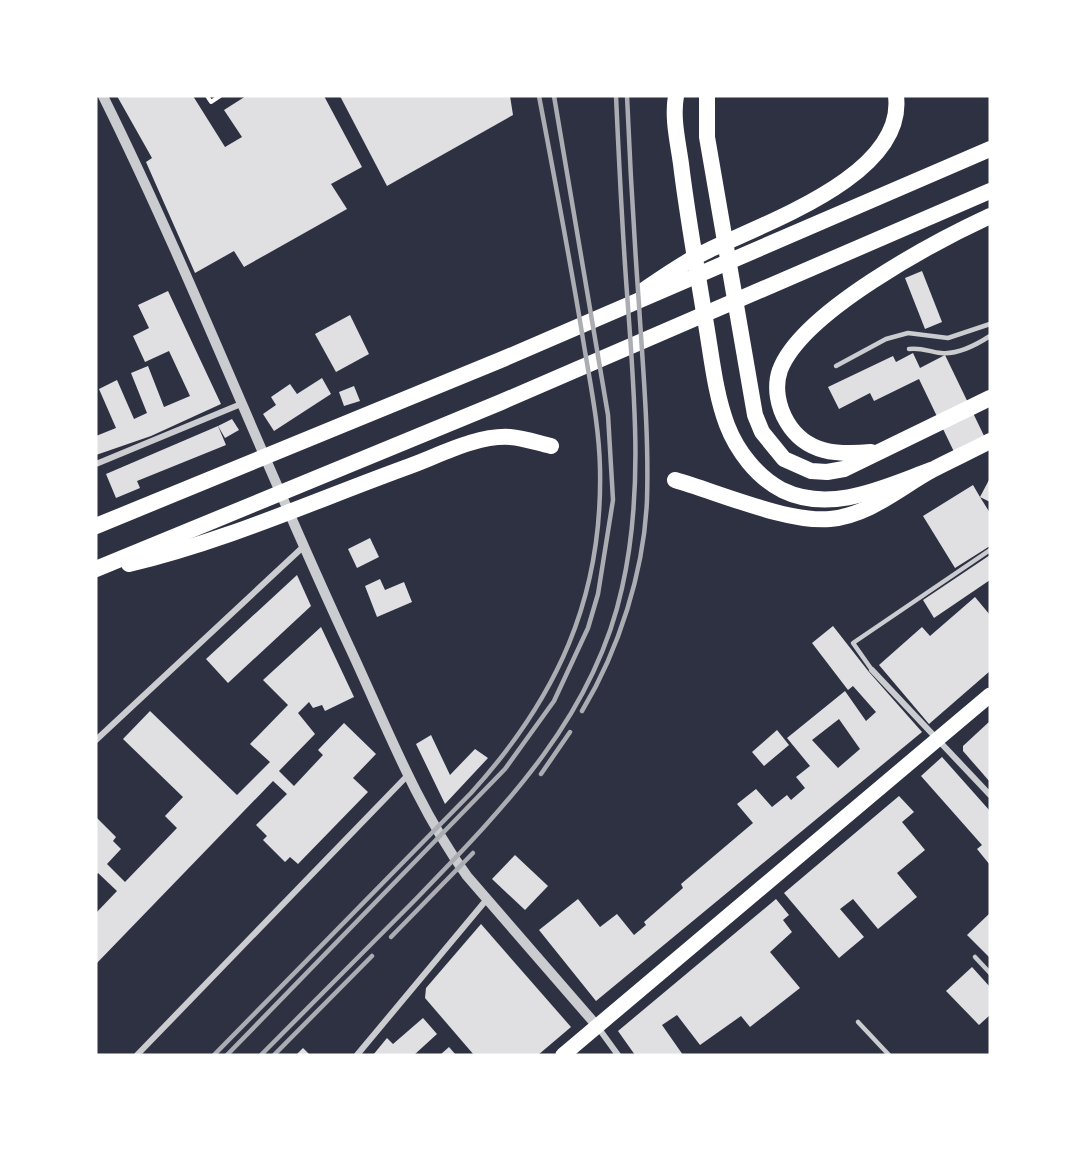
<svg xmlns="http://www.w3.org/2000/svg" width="1086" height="1151" font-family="'Nunito Sans',sans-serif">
<rect width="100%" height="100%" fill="#2d3142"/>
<g fill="#e0e0e3" fill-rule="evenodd">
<path d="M117,96H193L225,147L242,137L224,110L246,96H324L362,167L331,184L347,209L244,267L234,251L195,273L146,162L152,158Z"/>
<path d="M340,96H510L513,115L387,186Z"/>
<path d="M922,271L942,322L925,329L905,278Z"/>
<path d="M168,291L221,404L151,436L96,455V436L116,428L99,389L117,380L134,419L147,413L131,373L148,366L164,407L190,396L169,351L145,362L133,336L149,328L138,305Z"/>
<path d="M350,315L369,354L336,372L315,334Z"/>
<path d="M913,353L920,368L945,355L987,442L957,458L919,379L874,401L870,393L839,409L828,387L893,356L896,362Z"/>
<path d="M322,378L331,394L274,431L263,414L276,405L271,397L290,384L297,394Z"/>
<path d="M354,386L360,401L344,406L339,392Z"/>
<path d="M232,419L239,430L225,438L218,426Z"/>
<path d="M218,426L226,445L137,481L140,488L116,498L106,474Z"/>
<path d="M990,478V502L980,497L990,513V546L955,568L923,516L973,485L980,497Z"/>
<path d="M370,538L379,557L357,568L348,549Z"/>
<path d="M990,555V580L934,618L923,600Z"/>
<path d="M297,575L311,606L228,683L206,659Z"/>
<path d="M380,579L385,590L404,582L412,602L377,617L365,586Z"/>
<path d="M975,597L990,615V671L929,724L879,665L922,627L930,636Z"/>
<path d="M833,626L869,672L922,732L596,1001L539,930L578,899L600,927L617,914L634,935L646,925L644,922L683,888L681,884L753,823L737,804L756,789L772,807L787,795L791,800L805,788L796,777L810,766L787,738L845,691L866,721L876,712L853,686L848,690L812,643ZM839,719L860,749L838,768L812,740Z"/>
<path d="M321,627L354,697L325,711L322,705L313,708L309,702L298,713L315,734L279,771L294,786L323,755L318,750L344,723L376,754L353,778L368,792L298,864L290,857L285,862L263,840L267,836L256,825L287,794L273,781L96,964V913L117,891L98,873L96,875V817L116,837L113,841L121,849L107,864L125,882L177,828L165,816L183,797L123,739L150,711L237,795L270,762L250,744L288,705L263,680Z"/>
<path d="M990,721V782L963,751V746Z"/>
<path d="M777,730L789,745L764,766L752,752Z"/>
<path d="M431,735L450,775L475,749L488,758L445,804L416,744Z"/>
<path d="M942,757L990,811V865L977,849L982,845L921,776Z"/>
<path d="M899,796L914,812L902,822L925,850L897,873L917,897L878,929L853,899L840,909L864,937L839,958L784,893Z"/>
<path d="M515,855L548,886L525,910L492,879Z"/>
<path d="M776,899L789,915L783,920L792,932L770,952L800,988L750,1027L741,1016L700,1045L677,1015L662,1025L683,1055H635L618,1031Z"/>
<path d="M990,913V958L967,935Z"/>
<path d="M481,924L571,1027L538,1055H474L425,998L426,988Z"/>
<path d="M972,967L990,987V1015L979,1025L946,991Z"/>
<path d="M423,1018L437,1034L414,1055H373L387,1038L393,1044Z"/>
<path d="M449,1047L456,1055H440Z"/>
<path d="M303,1048L310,1055H296Z"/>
</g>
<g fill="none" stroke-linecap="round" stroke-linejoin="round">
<path stroke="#fff" stroke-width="4" d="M207,96L211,102L220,96"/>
<g stroke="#caccd0" stroke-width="4.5">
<path d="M909,349C921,347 930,352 941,353C958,355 976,345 990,336"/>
<path d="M836,366L886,339L908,333L948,338L990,324"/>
<path d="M872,670L853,643L990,550"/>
<path d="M975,957L990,973"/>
<path d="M858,1022L889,1055"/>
</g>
<g stroke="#caccd0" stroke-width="6">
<path d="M96,464L241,404"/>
<path d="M872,670L990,795"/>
<path d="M96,740L303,547"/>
<path d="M597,1026L618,1055"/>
<path d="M137,1055L408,775"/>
<path d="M357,1055L487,899"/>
</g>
<path stroke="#caccd0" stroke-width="10" d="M103,96C192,276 264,464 349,646C385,723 417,807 467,876L597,1026"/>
<path stroke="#fff" stroke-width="15" d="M563,1055L990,695"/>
<g stroke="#fff" stroke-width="16">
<path d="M676,96C672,118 678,142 681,164C687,214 696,263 704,313C711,349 714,391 727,425C737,451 757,477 782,490C831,514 885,487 931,470"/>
<path d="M707,96V137L755,415L762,432L784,459L811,471L827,472L844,469L990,398"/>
<path d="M644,290C663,277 683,263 703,253C760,224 906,177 896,96"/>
<path d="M871,452C838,455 806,454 787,422C778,407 774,387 780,370C802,312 934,242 990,216"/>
<path d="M675,480C717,492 788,523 830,519C870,515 899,488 932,470C951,460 971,451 990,441"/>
<path d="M96,526L503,359L990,149"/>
<path d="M129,564C226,541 316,500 410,466C440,455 477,435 510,437C524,438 538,443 551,446"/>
<path d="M96,569L499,403L990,191"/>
</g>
<g stroke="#abadb3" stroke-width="4.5">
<path d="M582,711C619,650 644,571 647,500C649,435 643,369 639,305C634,235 630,166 627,96"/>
<path d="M541,774L570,732"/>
<path d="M391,937L473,853"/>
<path d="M214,1055L471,793C557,698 603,598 600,468C599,423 589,378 582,333C569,254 554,175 539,96"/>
<path d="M227,1055L505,769L554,701L588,628L598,594L613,500L608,415L554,96"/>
<path d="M261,1055C311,1004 362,954 412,903C501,811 594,718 622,588C644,492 634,391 627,293C622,227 619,162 616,96"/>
<path d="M274,1055L372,956"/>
</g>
</g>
<rect width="1086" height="1151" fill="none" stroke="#ffffff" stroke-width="195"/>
</svg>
